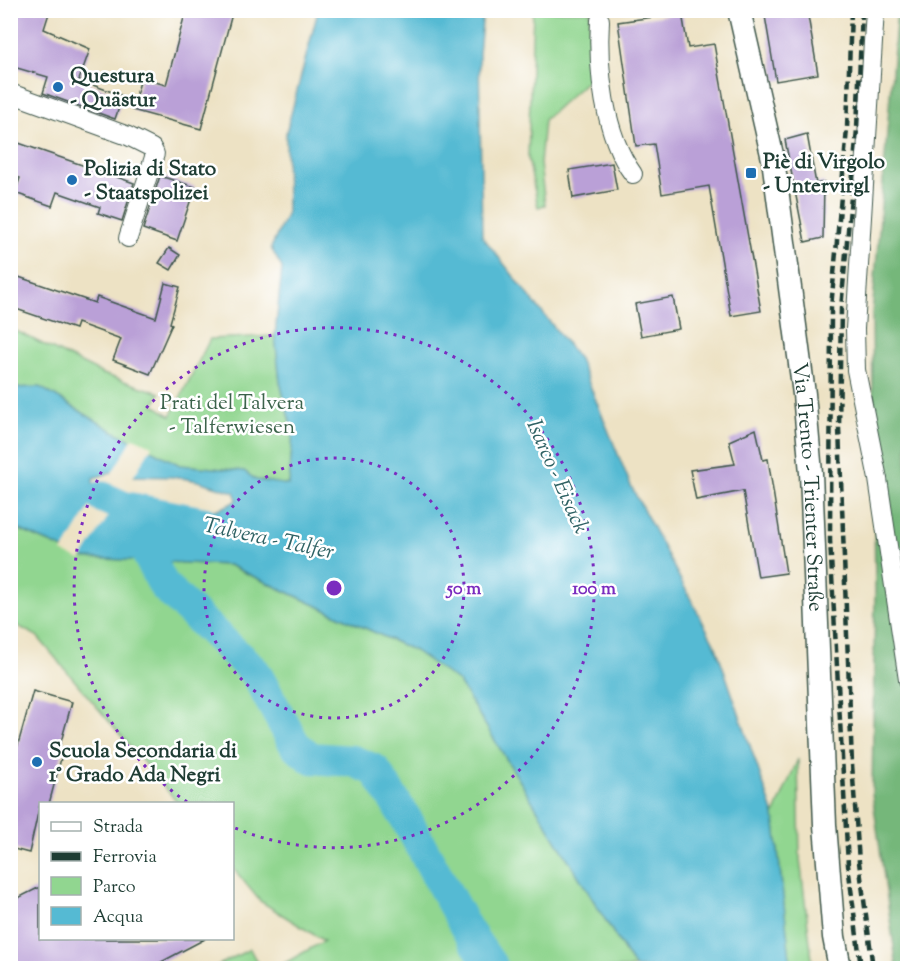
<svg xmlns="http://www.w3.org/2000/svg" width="918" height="979" font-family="'Sorts Mill Goudy',serif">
<rect width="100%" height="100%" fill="#fff"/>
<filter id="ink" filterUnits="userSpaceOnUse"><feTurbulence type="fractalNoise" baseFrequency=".0167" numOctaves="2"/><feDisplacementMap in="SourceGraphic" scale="12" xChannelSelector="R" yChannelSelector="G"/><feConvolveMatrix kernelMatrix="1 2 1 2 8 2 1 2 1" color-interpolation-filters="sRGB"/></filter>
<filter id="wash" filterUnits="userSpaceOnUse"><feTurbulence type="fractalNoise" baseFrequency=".008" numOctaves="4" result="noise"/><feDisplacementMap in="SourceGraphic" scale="24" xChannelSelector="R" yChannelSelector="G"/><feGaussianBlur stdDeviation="1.35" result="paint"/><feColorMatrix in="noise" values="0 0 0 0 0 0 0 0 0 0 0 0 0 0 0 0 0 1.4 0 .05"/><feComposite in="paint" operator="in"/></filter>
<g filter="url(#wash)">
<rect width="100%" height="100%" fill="#ede2c4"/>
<g fill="#91d690" stroke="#588a62" stroke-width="1.5">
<path d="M533,11H590L588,80L544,120L540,164L545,205L538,207L528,158Z"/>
<path d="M10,328L103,374L160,393L154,405L171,416L210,339L275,336L280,382L293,433L289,485L256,480L244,471L180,465L113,431L40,387L11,388Z"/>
<path d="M10,526L85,558L228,565L415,651L459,682L635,968H276L324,941L260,901L233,868L232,804L178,803L37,636L16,625L11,629Z"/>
<path d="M798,759L800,859L813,968H791L774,815Z"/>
<path d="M250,949L260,968H213Z"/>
</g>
<path fill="#74b77a" stroke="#4a7a57" stroke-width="1.5" d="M897,11H907V968H897L872,793L875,592L872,315Z"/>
<path fill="#55bad3" stroke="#3a7c84" stroke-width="1.5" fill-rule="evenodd" d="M318,11H483L479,54L482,236L579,359L631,486L716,647L774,815L791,968H635L459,682L415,651L229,565L85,558L11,526L10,388L40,387L113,431L180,465L244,471L256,480L289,485L293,433L280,382L275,336L282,268L271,248L287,213L286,133ZM113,472L127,476L176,477L198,481L234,492L237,499C224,513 167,520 149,515C142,513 135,505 129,502L119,505L94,492L93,478Z"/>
<g fill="#ede2c4">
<path d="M133,438L152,446L132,479L110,476Z"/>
<path d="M99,492L118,501L81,560L62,552Z"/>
</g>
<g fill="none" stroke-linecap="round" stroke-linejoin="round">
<g stroke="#55bad3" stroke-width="32">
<path d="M102,497L124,507L205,523"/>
<path d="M132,524L164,586L255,672L295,745L311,758L353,761L375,770L405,817L467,930L493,968"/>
</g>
</g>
<g id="blocks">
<g fill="#baa0d7">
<path d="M10,10H50L44,29L90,49L79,80L123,96L115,119L43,93L48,77L10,66Z"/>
<path d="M186,10H233L201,129L132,110L141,78L166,85Z"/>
<path d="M764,10H807L818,74L776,81Z"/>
<path d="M682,13L688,48L714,44L761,311L731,316L709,186L662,194L654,144L636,146L618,22Z"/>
<path d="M807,134L816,184L824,182L823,238L805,242L785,140Z"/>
<path d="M10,140L134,183L122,221L98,213L100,207L57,192L52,206L15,193L20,178L10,175Z"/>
<path d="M612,163L617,190L573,198L569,170Z"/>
<path d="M160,176L195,187L177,241L143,229Z"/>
<path d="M169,248L180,255L171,270L159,263Z"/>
<path d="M10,274L95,303L97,297L156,318L165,283L180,287L170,323L172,324L150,374L113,360L121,339L77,323L75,329L10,307Z"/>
<path d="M673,297L679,329L641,336L635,304Z"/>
<path d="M756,429L763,460L768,459L786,573L758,577L743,491L696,500L690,470L735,464L729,441Z"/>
<path d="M33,691L72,702L59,749L63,751L49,804H40L29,853L10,848V773Z"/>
<path d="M40,887V939H205L148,969H18L10,955V902Z"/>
</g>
</g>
</g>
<g filter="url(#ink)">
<use href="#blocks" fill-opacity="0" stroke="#3e564a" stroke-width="1.5"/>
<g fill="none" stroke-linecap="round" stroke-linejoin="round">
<defs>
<g id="minor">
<path d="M875,10L855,329L856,370L878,479L908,680"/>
<path d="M600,20C597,68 604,135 633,174"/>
<path d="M10,93L128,136L152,148L155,154L128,238"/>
</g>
<g id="tertiary">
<path id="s1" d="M739,10L773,159L804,394L811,473L825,825L834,937L840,968"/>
</g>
</defs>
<use href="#minor" stroke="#3e564a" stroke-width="20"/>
<use href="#tertiary" stroke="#3e564a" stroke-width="25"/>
<use href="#minor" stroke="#fff" stroke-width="18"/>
<use href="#tertiary" stroke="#fff" stroke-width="22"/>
<g stroke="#1f3d34" stroke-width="4.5" stroke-dasharray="9 4.5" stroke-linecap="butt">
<path d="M851,10L847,129L831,308L830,540L848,865L861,968"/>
<path d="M862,10L857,129L841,309L839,428L852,764L859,862L873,968"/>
</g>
</g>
</g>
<g fill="none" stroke="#7b2cbf" stroke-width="3" stroke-dasharray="3 6">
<circle cx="334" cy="588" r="130"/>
<path d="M187 802A260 260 0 1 1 235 828"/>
</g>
<g fill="#1f6fb2" stroke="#fff" stroke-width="2">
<circle cx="58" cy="87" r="6"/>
<rect x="745" y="167" width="12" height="12" rx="3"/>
<circle cx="72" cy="180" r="6"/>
<circle cx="37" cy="762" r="6"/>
</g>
<g text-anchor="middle" stroke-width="5" stroke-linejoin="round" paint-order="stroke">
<g font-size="21" font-weight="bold" fill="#1f3d34" stroke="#fff" text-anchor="start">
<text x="70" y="82">Questura<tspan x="70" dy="24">- Quästur</tspan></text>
<text x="763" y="168">Piè di Virgolo<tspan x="763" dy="24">- Untervirgl</tspan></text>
<text x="84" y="175">Polizia di Stato<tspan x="84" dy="24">- Staatspolizei</tspan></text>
<text x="49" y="757">Scuola Secondaria di<tspan x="49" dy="24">1° Grado Ada Negri</tspan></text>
</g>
<g font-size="21" fill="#3c634b" stroke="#fff">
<text x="232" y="409">Prati del Talvera<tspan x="232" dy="24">- Talferwiesen</tspan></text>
</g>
<g font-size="21" fill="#1f3d34" stroke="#fff">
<text dy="7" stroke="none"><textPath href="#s1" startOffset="483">Via Trento - Trienter Straße</textPath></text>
</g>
<g font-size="22" font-style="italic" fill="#2f6264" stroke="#fff">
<text transform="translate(559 476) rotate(66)" y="8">Isarco - Eisack</text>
<text transform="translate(269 537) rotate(12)" y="8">Talvera - Talfer</text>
</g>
</g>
<circle cx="334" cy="588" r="9" fill="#7b2cbf" stroke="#fff" stroke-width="3"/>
<g font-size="18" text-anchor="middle" font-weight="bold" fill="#7b2cbf" stroke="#fff" stroke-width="5" stroke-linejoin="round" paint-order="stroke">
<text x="464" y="594">50 m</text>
<text x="594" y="594">100 m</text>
</g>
<rect width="918" height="979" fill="none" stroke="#fff" stroke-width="36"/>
<rect x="39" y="802" width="195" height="138" fill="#ffffff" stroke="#a5b1ae" stroke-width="1.5"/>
<rect x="51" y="822" width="30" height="9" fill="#ffffff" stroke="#a5b1ae" stroke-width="1.5"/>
<text x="93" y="832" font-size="18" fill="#1f3d34">Strada</text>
<rect x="51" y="852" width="30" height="9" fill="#1f3d34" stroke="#a5b1ae" stroke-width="1.5"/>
<text x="93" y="862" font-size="18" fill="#1f3d34">Ferrovia</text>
<rect x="51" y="877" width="30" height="18" fill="#91d690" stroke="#a5b1ae" stroke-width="1.5"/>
<text x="93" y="892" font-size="18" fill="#1f3d34">Parco</text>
<rect x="51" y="907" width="30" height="18" fill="#55bad3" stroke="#a5b1ae" stroke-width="1.5"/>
<text x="93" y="922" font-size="18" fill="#1f3d34">Acqua</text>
</svg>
